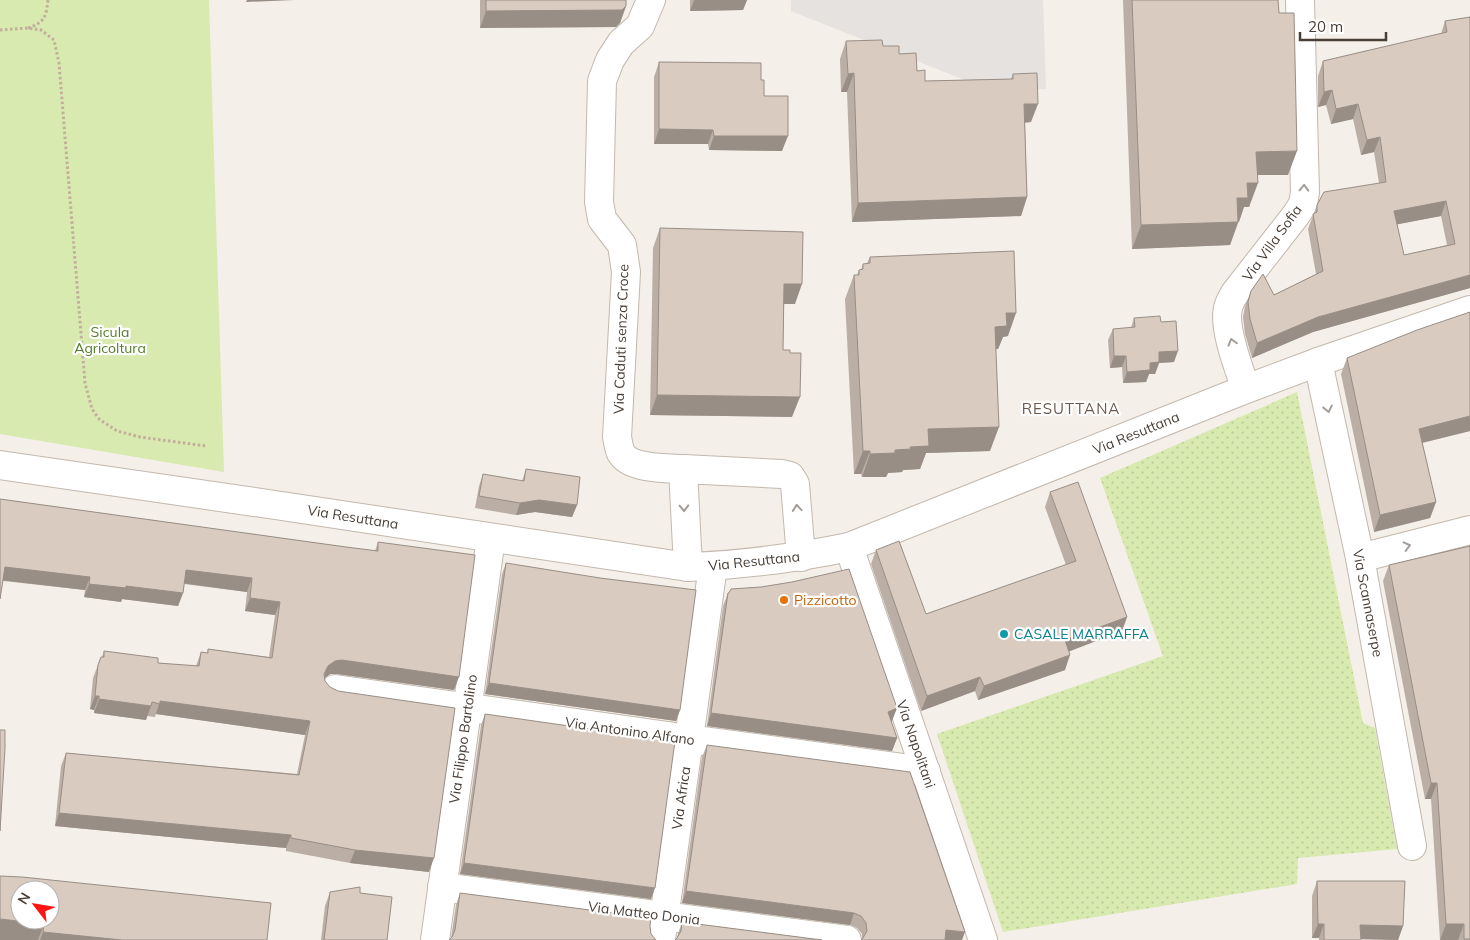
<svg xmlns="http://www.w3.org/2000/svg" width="1470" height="940" font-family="Mulish,sans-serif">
<defs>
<pattern id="garden-dots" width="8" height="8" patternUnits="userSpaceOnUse" patternTransform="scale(1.25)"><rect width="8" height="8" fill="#d8eaaf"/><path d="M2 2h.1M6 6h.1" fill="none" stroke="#bbca97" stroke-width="1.8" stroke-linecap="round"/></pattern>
</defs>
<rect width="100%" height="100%" fill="#f4efe8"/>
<path fill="#d8eaaf" d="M0,0H209L224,472L0,434Z"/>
<path fill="url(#garden-dots)" d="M1297,392L1363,723L1375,728L1397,849L1298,858L1297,884L1003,932L937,734L1163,656L1100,478Z"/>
<path fill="#e5e2e0" d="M791,0H1043L1046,89H987L791,11Z"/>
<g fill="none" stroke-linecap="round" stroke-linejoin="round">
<defs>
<g id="minor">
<path d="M651,0L640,26L621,43L610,60L602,81L599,202L602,219L622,245L626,272L617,437C618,442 619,449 621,453C630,469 666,468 683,469"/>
<path d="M1318,362L1360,558L1412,846"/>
<path d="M1246,389C1239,369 1223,328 1228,308C1229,303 1232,298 1235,293L1296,215L1303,204L1305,192L1300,0"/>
<path d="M0,465L275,505L688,567C742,565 796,558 849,547L1246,389L1318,362L1470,310"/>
<path d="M849,547L983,940"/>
<path d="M1360,558L1470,530"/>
<path d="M688,567L683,469L782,474L790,476L795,484L801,557"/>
<path d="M335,689L689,739L926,771"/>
<path d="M442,887L847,940"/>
<path d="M435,940L491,538"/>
<path d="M661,940L713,566"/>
</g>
</defs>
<use href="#minor" stroke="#c3b8ad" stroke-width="30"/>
<g stroke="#c2ae9b" stroke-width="3" stroke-dasharray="2.5 2.5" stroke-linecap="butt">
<path d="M28,28C45,22 46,17 48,0"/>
<path d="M0,30L28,28L41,30L54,40L59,63L85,383L92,409L99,419L117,431L140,437L206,446"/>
</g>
<use href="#minor" stroke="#fff" stroke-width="28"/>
</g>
<g fill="#bbafa5" fill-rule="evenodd">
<path d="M480,0H626V6L620,23L616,27L480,28Z"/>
<path d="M690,0H747L743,10L690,11Z"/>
<path d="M1123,0H1278L1288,175H1257L1249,207H1244L1230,245L1132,249Z"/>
<path d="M1470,17V288L1313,332L1252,358L1245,334L1243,317L1245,306L1251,291L1274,295L1316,274L1308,229L1317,205L1379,183L1374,152L1361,155L1353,119L1331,124L1326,105L1318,107V76L1323,61L1441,34L1445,21ZM1441,216L1447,245L1404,255L1397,224Z"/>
<path d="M846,41L883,46L899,54L917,71L925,81L1011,79L1013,74L1031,122L1025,123L1027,197L1021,216L852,222L847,92H841L840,59Z"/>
<path d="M659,62L761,80L764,96L782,151L709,150L708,144H654V77Z"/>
<path d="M660,228L795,304H784L783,350L792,417L650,415L653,248Z"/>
<path d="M870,257L1008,336L1003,337L998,349H996L990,451L926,453L920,469L903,470L902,472L888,473L886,477H862L861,474H854L845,299L854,275H857L859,270H861L863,264L867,263Z"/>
<path d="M1134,318L1161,322L1174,362L1159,363L1155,374H1149L1146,382L1123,383L1122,367L1110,368L1108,340L1113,329L1131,328Z"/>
<path d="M1347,358L1470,431L1422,443L1436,502L1430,518L1374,532L1341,374Z"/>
<path d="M526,469L577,505L572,517L535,512L516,515L475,508L479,486L483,474L522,481Z"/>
<path d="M1050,492L1127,617L1122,631L1069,651L1065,670L978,700L975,691L921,711L871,564L876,550L926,614L1066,565L1045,507Z"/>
<path d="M0,499L375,551L378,542L454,690L337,674H330L325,678V681L429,872L350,863L286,851V848L55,826L61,766L66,753L297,774L305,735L156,714L155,717L147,716L146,720L94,713V710L90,709L93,678L101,657H102L104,651L158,663L196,666L201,652L207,653L208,649L269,657L275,615L245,611L247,592L184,584L183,593L178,606L122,599L121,602L84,597L85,590L3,581Z"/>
<path d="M1470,546V940H1440L1431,799H1425L1383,581L1389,565Z"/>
<path d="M506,563L680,710L676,721L485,694L502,574Z"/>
<path d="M728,593L897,708L891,722L897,738L892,751L707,726L723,606Z"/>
<path d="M485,714L651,899L460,874L481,725Z"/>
<path d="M707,745L962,940L862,939V934L857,928L850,925L682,903L702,757Z"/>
<path d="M0,876L267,940H0Z"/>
<path d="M1317,881L1403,926L1398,940L1361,939V940H1319V938H1312V896Z"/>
<path d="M330,892L360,893L387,940H321L325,906Z"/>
<path d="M460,893L651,918L451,938L456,905Z"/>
<path d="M682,922L822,940L677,938L678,934Z"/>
</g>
<g fill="#988e86">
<path d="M247,0H294L246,2Z"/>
<path d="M694,0H747L743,10L690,11Z"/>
<path d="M626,6L620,23L616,27L480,28L486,11Z"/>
<path d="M854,73L847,92H841L848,74Z"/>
<path d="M1332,90L1326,105L1318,107L1324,92Z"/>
<path d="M1024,104H1038L1031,122L1017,123Z"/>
<path d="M1358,104L1353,119L1331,124L1336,109Z"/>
<path d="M659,129L713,130L708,144H654Z"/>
<path d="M714,136H788L782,151L709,150Z"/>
<path d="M1380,137L1374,152L1361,155L1367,140Z"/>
<path d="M1297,151L1288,175H1248L1256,152Z"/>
<path d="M1247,183H1258L1249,207H1244L1239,222H1229L1237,198Z"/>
<path d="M1027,197L1021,216L852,222L858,203Z"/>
<path d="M1446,201L1441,216L1389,226L1394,211Z"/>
<path d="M1238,222L1230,245L1132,249L1141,225Z"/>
<path d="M1470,275V288L1313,332L1252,358L1257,343L1318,317Z"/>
<path d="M784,284H802L795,304H777Z"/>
<path d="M1006,313H1016L1008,336L1003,337L998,349L986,350L995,327Z"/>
<path d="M1178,351L1174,362L1159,363L1155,374H1149L1146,382L1123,383L1127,372L1159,352Z"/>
<path d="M1114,356H1126L1122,367L1110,368Z"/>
<path d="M657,395L800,397L792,417L650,415Z"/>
<path d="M1470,416V431L1413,445L1419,429Z"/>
<path d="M999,427L990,451L926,453L920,469L903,470L902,472L888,473L886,477H862L870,454L910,447L928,429Z"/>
<path d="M863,451H870L861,474H854Z"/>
<path d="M539,500L577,505L572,517L535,512L516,515L520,503Z"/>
<path d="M1436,502L1430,518L1374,532L1380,515Z"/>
<path d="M5,567L90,577L85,590L0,580Z"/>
<path d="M186,570L252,578L247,592L181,583Z"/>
<path d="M89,584L126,586L183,593L178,606L122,599L121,602L84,597Z"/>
<path d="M250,598L280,602L275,615L245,611Z"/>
<path d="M1127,617L1122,631L1060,655L1065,640Z"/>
<path d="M1070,655L1065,670L978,700L984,686Z"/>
<path d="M342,660L459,677L454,690L337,674H330L323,679L320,687L328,666L335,661Z"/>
<path d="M980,677L975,691L921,711L927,696Z"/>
<path d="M489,683L680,710L676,721L485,694Z"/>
<path d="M95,696H99L94,710L90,709Z"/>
<path d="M99,699L151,706L146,720L94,713Z"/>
<path d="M160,701L310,721L305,735L156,714Z"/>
<path d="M897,708L892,721L883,725L888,712Z"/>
<path d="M711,713L897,738L892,751L707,726Z"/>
<path d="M1431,783H1437L1431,799H1425Z"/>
<path d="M59,813L291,835L286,848L55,826Z"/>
<path d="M355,850L434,858L429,872L350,863Z"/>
<path d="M464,863L655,888L651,899L460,874Z"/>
<path d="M686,891L854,913L850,925L682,903Z"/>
<path d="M0,919L44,924L38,940H0Z"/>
<path d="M1318,924H1324L1319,938H1312Z"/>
<path d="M1446,924H1464L1458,940H1440Z"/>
<path d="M1360,925L1403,926L1398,940L1355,939Z"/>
<path d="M946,930L965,932L962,940H942Z"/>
<path d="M43,932L122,940H40Z"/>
</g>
<g fill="#d9cbc0" stroke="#988e86" fill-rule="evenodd">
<path d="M486,0H626V6L622,10L486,11Z"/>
<path d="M1132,0H1278L1279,13H1294L1297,151L1256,152L1258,183H1247L1248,198H1237L1238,222L1141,225Z"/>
<path d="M1470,17V275L1318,317L1257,343L1250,319L1248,302L1251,291L1263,274L1274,295L1323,271L1313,214L1317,212V205L1324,192L1386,182L1380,137L1367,140L1358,104L1336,109L1332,90L1324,92L1323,61L1447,32L1445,21ZM1446,201L1455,244L1404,255L1394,211Z"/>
<path d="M882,40L883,46H899V54L916,53L917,71L925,70V81L1013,79V74L1037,73L1038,104H1024L1027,197L858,203L854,73L848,74L846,41Z"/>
<path d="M659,62L761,63V80H764V96H788V136H714L713,130L659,129Z"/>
<path d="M660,228L803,232L802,284H784L783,350H790V353H801L800,397L657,395Z"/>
<path d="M1014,251L1016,313H1006L1007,326L995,327L999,427L928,429L929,446L910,447L911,449L895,450V453L870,454V451H863L854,275H859V270L863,269V264L870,263V257Z"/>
<path d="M1470,312V416L1419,429L1436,502L1380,515L1347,358L1417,330Z"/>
<path d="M1160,316L1161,322L1176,321L1178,351L1159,352V362L1150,363V370L1127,372L1126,356H1114L1113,329L1135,327L1134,318Z"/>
<path d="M526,469L580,477L577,505L539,500L520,503L479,496L483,474L524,481Z"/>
<path d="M1078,482L1127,617L1065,640L1070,655L984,686L980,677L927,696L876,550L899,541L926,614L1076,561L1050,492Z"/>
<path d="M0,499L346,547L378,551V542L475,555L459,677L342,660L335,661L328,666L324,674L325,681L330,687L338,691L455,708L434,858L355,850L291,838V835L59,813L66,753L299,775L310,721L160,701V704L152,702L151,706L99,699V696H95L98,665L101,657H104V651L158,658V663L199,666L201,652L208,653V649L272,658L280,602L250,598L252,578L186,570L183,593L126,586V588L89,584L90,577L5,567L0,599Z"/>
<path d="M1470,546V939H1464V924H1446L1437,783H1431L1389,565Z"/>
<path d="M506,563L600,578L696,590L680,710L489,683Z"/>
<path d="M849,569L897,708L888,712L897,738L711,713L728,593H729L731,589L761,587L792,582Z"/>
<path d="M485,714L675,741L655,888L464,863Z"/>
<path d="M0,730H5V748L0,831Z"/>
<path d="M707,745L910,772L965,932L946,930L945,940H861L863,938L867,931L866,923L861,916L854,913L686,891Z"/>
<path d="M0,876L22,877L271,903L267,940H122L43,932L44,924L0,919ZM20,890H50V920H20Z"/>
<path d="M1317,881H1405L1403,926L1360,925L1361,940H1324V924H1318Z"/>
<path d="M360,887V893L392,897L387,940H324L330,892Z"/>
<path d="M460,893L651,918L650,926L651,934L656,940H449L452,937L455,930Z"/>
<path d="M682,922L822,940H675L677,938L681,931Z"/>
</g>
<defs><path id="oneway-chevron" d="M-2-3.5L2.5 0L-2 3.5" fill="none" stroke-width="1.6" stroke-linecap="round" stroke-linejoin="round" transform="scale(1.25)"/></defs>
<g stroke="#a49e9a">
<use href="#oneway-chevron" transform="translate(1304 188) rotate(-88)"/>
<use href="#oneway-chevron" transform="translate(1232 342) rotate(-106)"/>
<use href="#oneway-chevron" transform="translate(1328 409) rotate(78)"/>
<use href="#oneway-chevron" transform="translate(684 508) rotate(88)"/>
<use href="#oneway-chevron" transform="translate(797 508) rotate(-95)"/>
<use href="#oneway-chevron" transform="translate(1407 546) rotate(-14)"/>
</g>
<circle fill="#e8710a" stroke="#fff" stroke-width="2" cx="784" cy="600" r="5"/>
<circle fill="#0f9aa8" stroke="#fff" stroke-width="2" cx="1004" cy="634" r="5"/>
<g text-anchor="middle" stroke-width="4.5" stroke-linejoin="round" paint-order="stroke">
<g font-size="14" fill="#483e36" stroke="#fff">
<text transform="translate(1272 243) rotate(-54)" y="5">Via Villa Sofia</text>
<text transform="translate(621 339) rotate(-88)" y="5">Via Caduti senza Croce</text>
<text transform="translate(1136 433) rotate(-22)" y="5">Via Resuttana</text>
<text transform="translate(353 517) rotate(9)" y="5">Via Resuttana</text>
<text transform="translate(754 561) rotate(-6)" y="5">Via Resuttana</text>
<text transform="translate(1368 603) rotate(79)" y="5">Via Scannaserpe</text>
<text transform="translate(630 731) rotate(8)" y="5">Via Antonino Alfano</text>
<text transform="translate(463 739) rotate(-82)" y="5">Via Filippo Bartolino</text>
<text transform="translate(916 744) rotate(71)" y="5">Via Napolitani</text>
<text transform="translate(681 798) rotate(-82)" y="5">Via Africa</text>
<text transform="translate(644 913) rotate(7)" y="5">Via Matteo Donia</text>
</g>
<g font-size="14" fill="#547c27" stroke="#fff">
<text x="110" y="337">Sicula<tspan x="110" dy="16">Agricoltura</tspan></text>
</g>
<g font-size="14" fill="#c56008" stroke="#fff" text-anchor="start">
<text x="794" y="605">Pizzicotto</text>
</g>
<g font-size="14" fill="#0d838f" stroke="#fff" text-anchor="start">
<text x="1014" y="639">CASALE MARRAFFA</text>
</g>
<g font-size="15" letter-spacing="1" fill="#6b5a4d" stroke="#fff">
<text x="1071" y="414">RESUTTANA</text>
</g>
</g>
<g transform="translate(35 905) rotate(301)"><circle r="24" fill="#ffffff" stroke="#b6b2af"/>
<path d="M0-4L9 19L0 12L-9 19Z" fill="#ff1414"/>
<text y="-8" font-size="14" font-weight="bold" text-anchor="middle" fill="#483e36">N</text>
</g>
<path d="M1300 32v8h86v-8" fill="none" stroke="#483e36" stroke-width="2.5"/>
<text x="1308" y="32" font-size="15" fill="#483e36" stroke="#ffffff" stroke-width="4" paint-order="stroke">20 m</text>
</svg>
